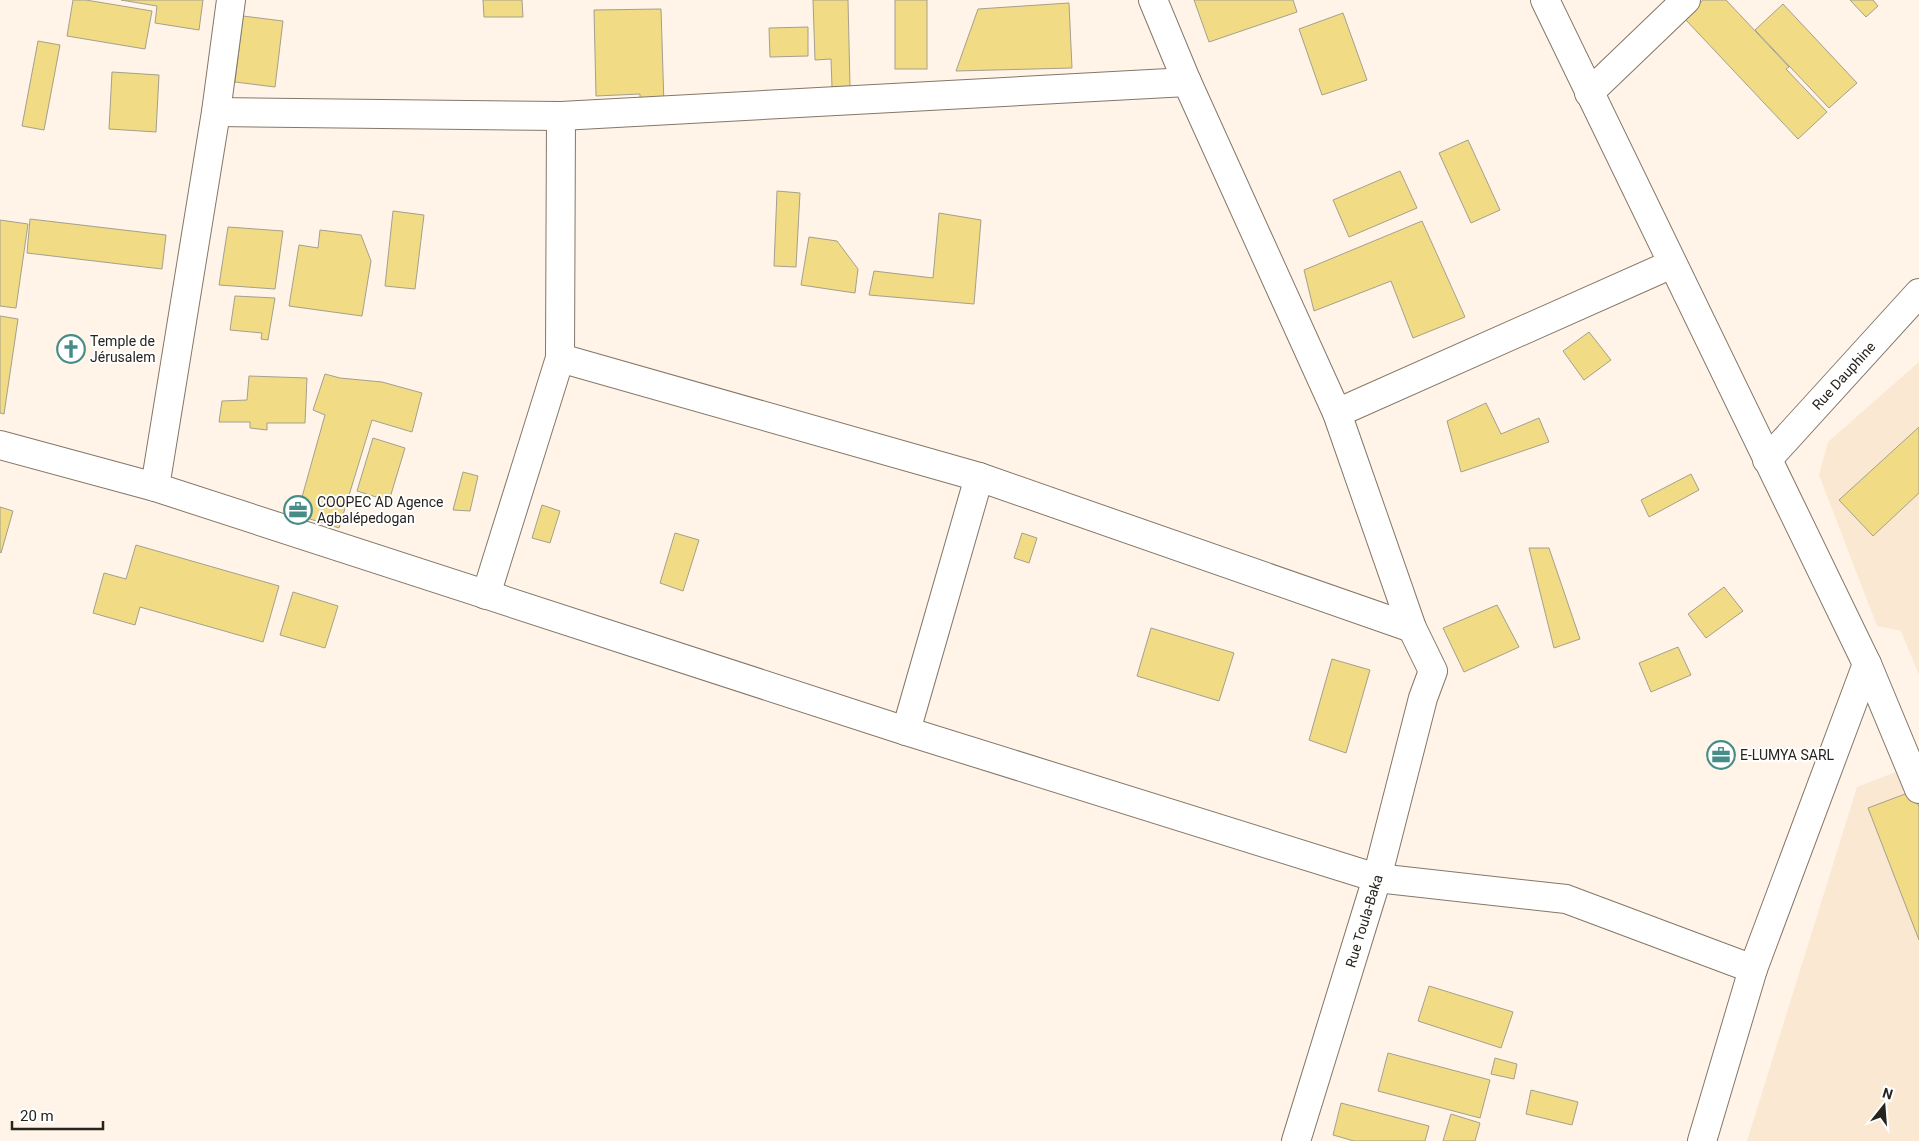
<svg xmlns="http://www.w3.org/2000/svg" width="1919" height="1141" font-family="Roboto,sans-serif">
<rect width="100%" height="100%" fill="#fff4e7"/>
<g fill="#fae8d2">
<path d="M1919,362V675L1901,631L1877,626L1819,475L1828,442Z"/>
<path d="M1919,763V1141H1747L1857,787Z"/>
</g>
<g fill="#f1db84" stroke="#a4a08e">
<path d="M73,0H86L152,11L145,49L67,36Z"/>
<path d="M121,0H203L199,30L155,23L157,6Z"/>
<path d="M483,0H522L523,17H484Z"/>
<path d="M813,0H848L850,87H832L831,59L815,60Z"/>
<rect x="895" y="0" width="32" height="69"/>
<path d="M1194,0H1293L1297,12L1209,42Z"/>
<path d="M1703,0H1726L1789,67L1786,69L1827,112L1798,139L1684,18Z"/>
<path d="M1850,0H1873L1878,6L1866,17Z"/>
<path d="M1069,3L1072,68L956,71L978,9Z"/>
<path d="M1783,4L1857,83L1829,108L1755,30Z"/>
<path d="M661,9L664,105H640V94L596,96L594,10Z"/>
<path d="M1343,13L1367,80L1322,95L1299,29Z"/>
<path d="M243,16L283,21L275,87L235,82Z"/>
<path d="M808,27V56L770,57L769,28Z"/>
<path d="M38,41L60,45L44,130L22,126Z"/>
<path d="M112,72L159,75L156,132L109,129Z"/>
<path d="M1468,140L1500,210L1471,223L1439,153Z"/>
<path d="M1400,171L1417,208L1349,237L1333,200Z"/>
<path d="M777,191L800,193L796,267L774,266Z"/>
<path d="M393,211L424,215L415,289L385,286Z"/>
<path d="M939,213L981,220L974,304L869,295L874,271L933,278Z"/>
<path d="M30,219L166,235L162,269L27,253Z"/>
<path d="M0,220L28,224L16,308L0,306Z"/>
<path d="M1422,221L1465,317L1413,338L1391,281L1314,311L1304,270Z"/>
<path d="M228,227L283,231L275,289L219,285Z"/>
<path d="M320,230L361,235L371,261L362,316L289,306L299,245L318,248Z"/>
<path d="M809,237L837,241L858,269L855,293L801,285Z"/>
<path d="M235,296L275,298L268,340L261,339L262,333L230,330Z"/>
<path d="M0,316L18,319L4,414L0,413Z"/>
<path d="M1589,332L1611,360L1584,380L1563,351Z"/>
<path d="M325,374L340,378L382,382L422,393L412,432L372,420L339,528L297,515L325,415L313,410Z"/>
<path d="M249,376L307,378L305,423H267V430L250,428V422H219L222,401L247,400Z"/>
<path d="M1486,403L1501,434L1539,418L1549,442L1461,472L1447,421Z"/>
<path d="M1919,427V493L1873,536L1839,500Z"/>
<path d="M373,438L405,448L389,501L357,491Z"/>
<path d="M463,472L478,476L470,511L453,510Z"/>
<path d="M1691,474L1699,490L1649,517L1641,500Z"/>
<path d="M542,505L560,511L550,543L532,538Z"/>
<path d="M0,507L13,511L1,553L0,552Z"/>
<path d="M675,533L699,540L683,591L660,583Z"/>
<path d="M1022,533L1037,538L1029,563L1014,558Z"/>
<path d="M136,545L279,586L263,642L140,607L135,625L93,613L104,573L126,579Z"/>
<path d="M1529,548H1549L1580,639L1554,648Z"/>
<path d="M1724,587L1743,611L1706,638L1688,614Z"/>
<path d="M293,592L338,606L325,648L280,635Z"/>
<path d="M1497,605L1519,647L1464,672L1443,628Z"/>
<path d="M1151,628L1234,653L1219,701L1137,676Z"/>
<path d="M1678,647L1691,675L1651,692L1639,663Z"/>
<path d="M1332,659L1370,670L1346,753L1309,740Z"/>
<path d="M1913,791L1919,807V940L1868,808Z"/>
<path d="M1429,986L1513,1012L1501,1048L1418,1021Z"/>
<path d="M1388,1053L1490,1080L1480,1118L1378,1091Z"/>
<path d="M1495,1058L1517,1064L1514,1079L1491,1074Z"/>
<path d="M1531,1090L1578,1102L1572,1125L1526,1114Z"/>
<path d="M1341,1103L1429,1126L1425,1141H1354L1333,1135Z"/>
<path d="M1451,1114L1480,1123L1475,1141H1443Z"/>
</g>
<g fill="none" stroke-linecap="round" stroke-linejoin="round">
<defs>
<g id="minor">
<path d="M1153,0L1187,82L1337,413L1412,628L1433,671L1423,698L1377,878L1296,1141"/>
<path d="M1545,0L1867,664L1753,969L1702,1141"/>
<path d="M1589,93L1686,0"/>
<path d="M216,112L561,116L1187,82"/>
<path d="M560,358L979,477L1412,628"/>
<path d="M1337,413L1672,264"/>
<path d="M0,445L155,487L906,731L1377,878L1566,899L1753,969"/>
<path id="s1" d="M1767,460L1919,293"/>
<path d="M155,487L216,112L231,0"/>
<path d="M486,595L560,358L561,116"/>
<path d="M1867,664L1919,789"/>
<path d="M906,731L979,477"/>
</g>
</defs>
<use href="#minor" stroke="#837769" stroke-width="30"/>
<use href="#minor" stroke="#fff" stroke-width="28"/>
</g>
<defs>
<symbol id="church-ring" viewBox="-11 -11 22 22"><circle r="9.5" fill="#fff" stroke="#468d87" stroke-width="1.5"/><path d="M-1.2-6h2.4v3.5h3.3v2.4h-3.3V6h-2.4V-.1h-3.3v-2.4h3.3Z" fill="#468d87"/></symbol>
<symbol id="office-ring" viewBox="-11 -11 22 22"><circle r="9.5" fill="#fff" stroke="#468d87" stroke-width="1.5"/><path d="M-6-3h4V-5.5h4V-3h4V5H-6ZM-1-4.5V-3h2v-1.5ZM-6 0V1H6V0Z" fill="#468d87"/></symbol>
</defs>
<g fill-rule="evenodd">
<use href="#church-ring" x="55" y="333" width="32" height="32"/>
<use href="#office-ring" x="282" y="494" width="32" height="32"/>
<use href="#office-ring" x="1705" y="739" width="32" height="32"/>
</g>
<g text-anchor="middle" stroke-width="4" stroke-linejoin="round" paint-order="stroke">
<g font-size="14" fill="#27231d" stroke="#fff" text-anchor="start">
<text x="90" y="346">Temple de<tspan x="90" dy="16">Jérusalem</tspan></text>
<text x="317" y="507">COOPEC AD Agence<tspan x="317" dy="16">Agbalépedogan</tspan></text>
<text x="1740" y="760">E-LUMYA SARL</text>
</g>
<g font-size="14" fill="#27231d" stroke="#fff">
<text dy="5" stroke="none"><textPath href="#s1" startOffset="114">Rue Dauphine</textPath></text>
<text transform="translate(1364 921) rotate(-73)" y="5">Rue Toula-Baka</text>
</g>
</g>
<g transform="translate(1884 1106) rotate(17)" stroke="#ffffff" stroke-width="4" paint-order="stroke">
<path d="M0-4L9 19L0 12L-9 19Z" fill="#27231d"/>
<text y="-8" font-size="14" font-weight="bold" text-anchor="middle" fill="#27231d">N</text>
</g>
<path d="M12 1121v8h91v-8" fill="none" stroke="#27231d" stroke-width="2.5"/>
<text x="20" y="1121" font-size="15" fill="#27231d" stroke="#ffffff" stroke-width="4" paint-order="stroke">20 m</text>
</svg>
